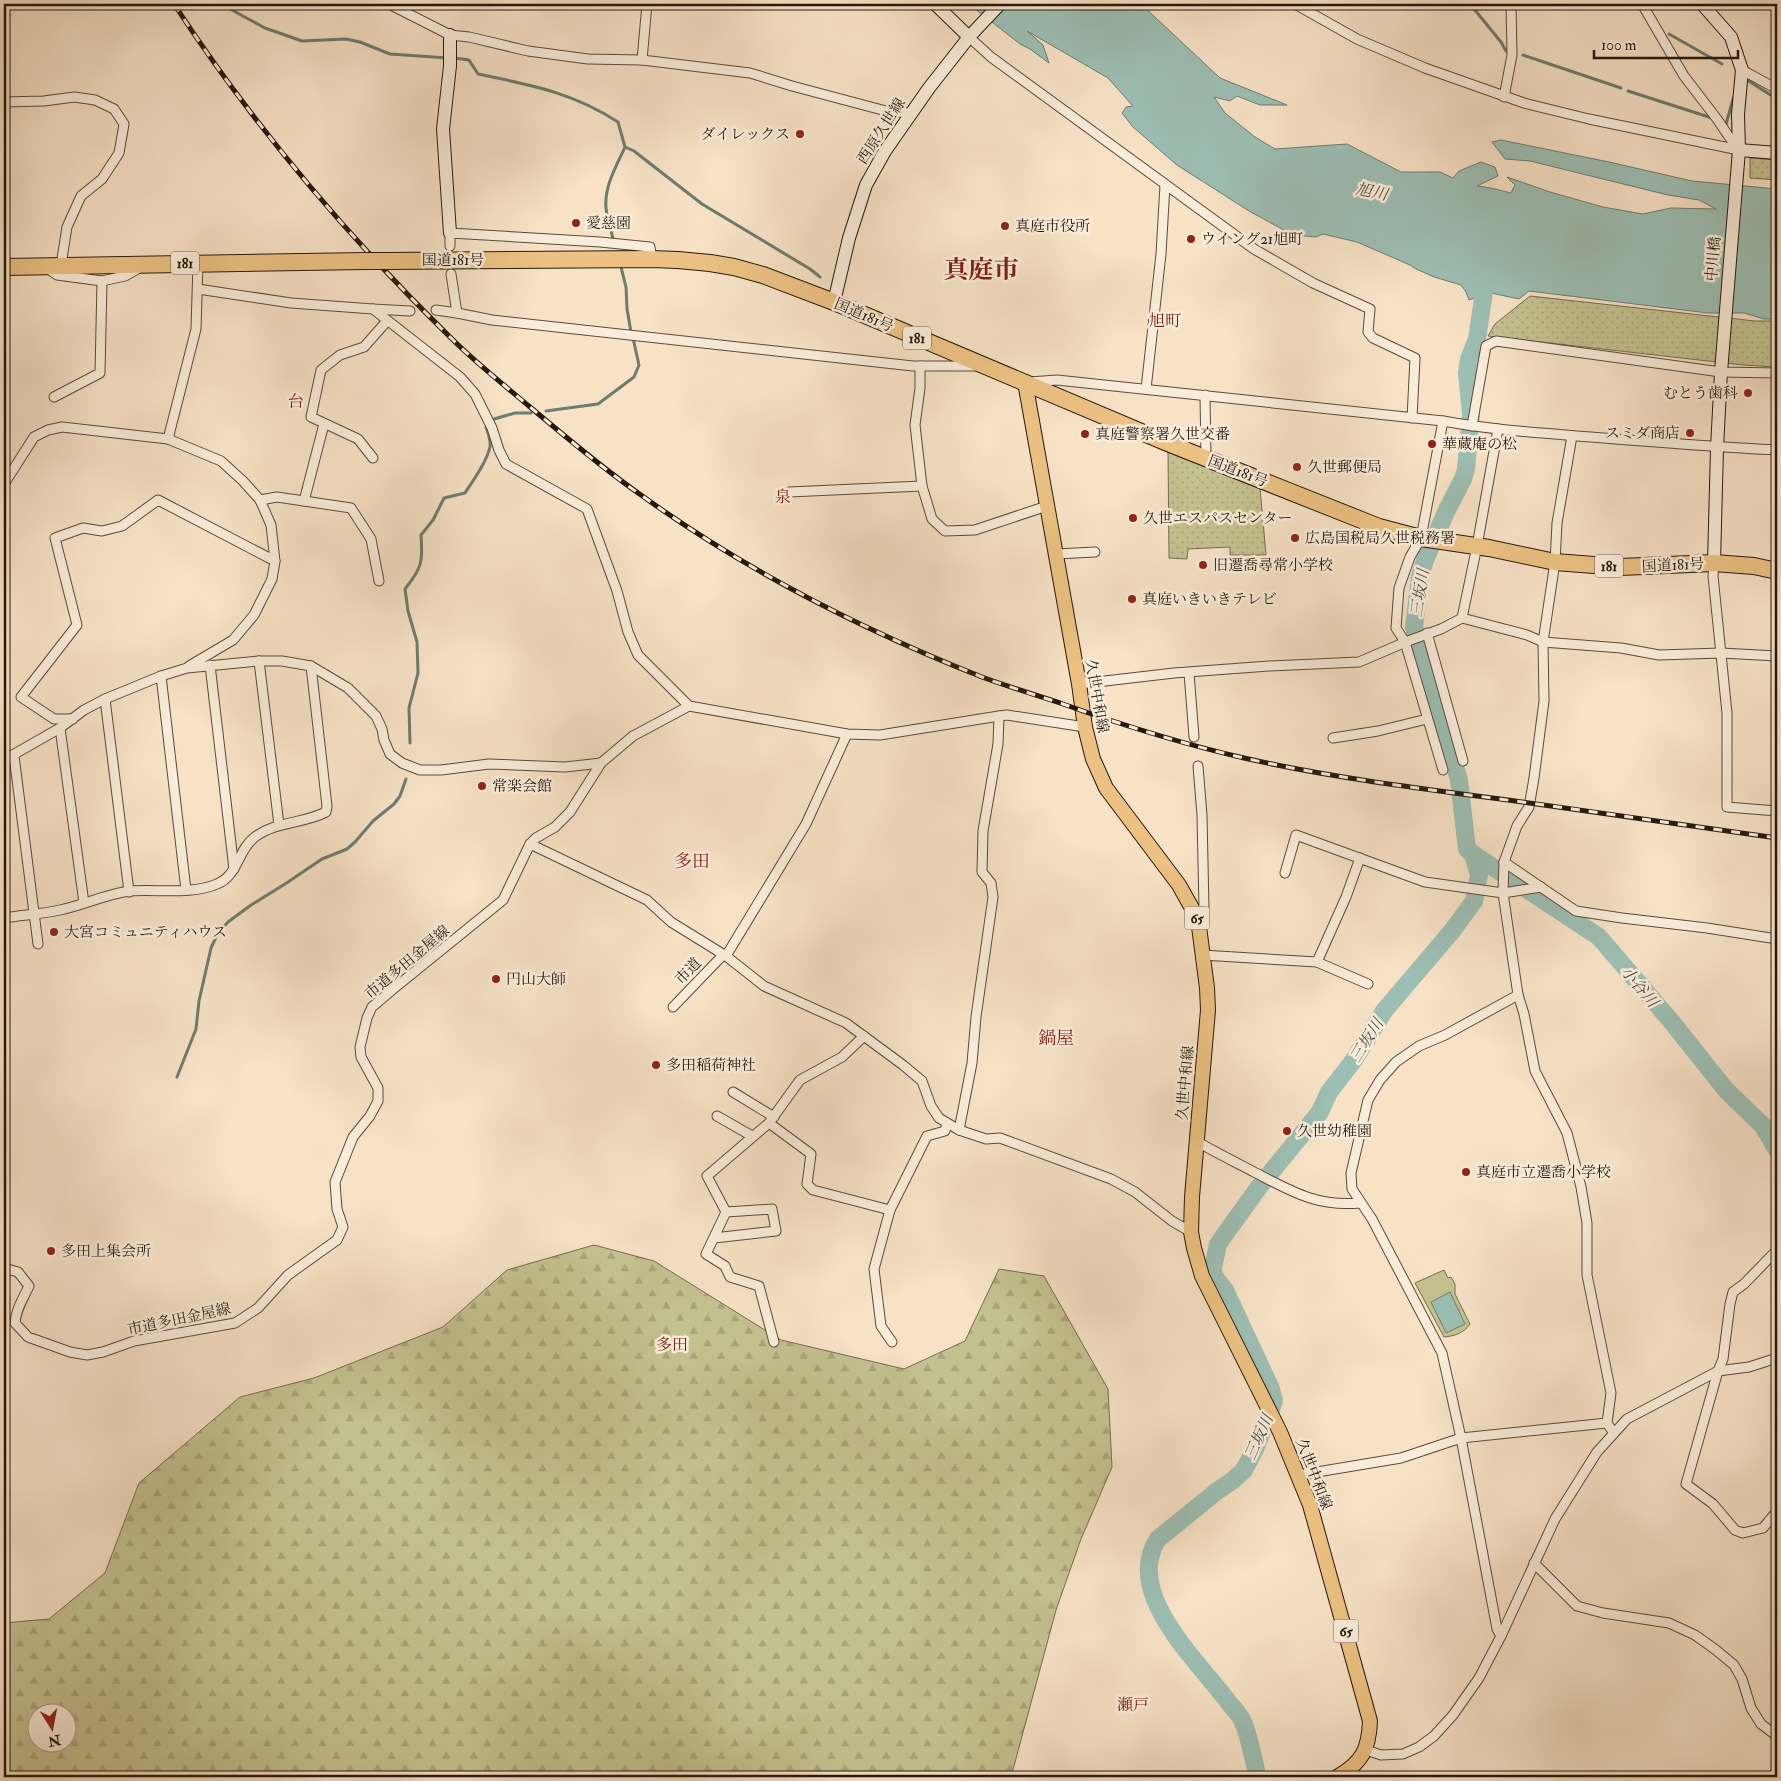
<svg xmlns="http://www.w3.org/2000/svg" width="1781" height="1781" font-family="'IM FELL Double Pica','Noto Serif JP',serif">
<defs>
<pattern id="forest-firs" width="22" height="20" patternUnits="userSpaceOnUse" patternTransform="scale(1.25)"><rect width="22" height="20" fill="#c4c190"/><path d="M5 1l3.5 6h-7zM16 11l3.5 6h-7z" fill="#a8a57b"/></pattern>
<pattern id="park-dots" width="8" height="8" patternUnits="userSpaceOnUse" patternTransform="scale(1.25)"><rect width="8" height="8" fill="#c4c190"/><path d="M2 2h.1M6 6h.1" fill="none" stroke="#a8a57b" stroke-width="1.8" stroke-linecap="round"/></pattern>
</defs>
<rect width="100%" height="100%" fill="#f7e2c6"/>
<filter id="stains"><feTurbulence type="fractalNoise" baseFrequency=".004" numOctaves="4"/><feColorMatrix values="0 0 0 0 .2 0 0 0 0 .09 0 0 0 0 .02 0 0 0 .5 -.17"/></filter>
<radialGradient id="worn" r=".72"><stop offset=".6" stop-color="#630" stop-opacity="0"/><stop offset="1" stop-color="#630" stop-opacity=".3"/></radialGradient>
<path fill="url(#forest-firs)" stroke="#746c4e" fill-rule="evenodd" d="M594,1245L654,1261L781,1340L904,1369L965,1341L999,1269L1044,1276L1108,1389L1112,1467L1081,1539L1056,1610L1011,1777H4V1623L49,1619L105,1573L139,1483L240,1397L314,1378L443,1327L507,1270ZM38,1714H68V1744H38Z"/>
<g fill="url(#park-dots)" stroke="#746c4e">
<path d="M1750,158L1777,160V180L1750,178Z"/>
<path d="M1530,296L1755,321H1777V367L1743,365L1488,336L1495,324Z"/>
<path d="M1168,450L1260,488L1266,555H1230V547L1188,549L1187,559L1169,558Z"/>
</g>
<path fill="#c4c190" stroke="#746c4e" d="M1444,1270L1448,1278L1451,1277L1455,1284V1294L1470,1324C1464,1333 1455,1336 1444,1337L1415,1283Z"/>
<g fill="#9dbeb3" stroke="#6d7c71">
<path d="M969,4H1141L1220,78L1287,105H1260L1237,96L1230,101L1214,97L1225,113L1255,137L1275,149L1347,144L1401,172H1440L1453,178L1459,171L1481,162L1495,167L1498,176L1477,186L1491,188L1511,193L1515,185L1507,177L1550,192L1603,207L1643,214L1671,208L1716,209L1699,200L1668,195L1530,161L1505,159L1492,142L1501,140L1609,162L1692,181L1777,189V319H1764L1744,313H1708L1529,291L1519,299L1491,293L1469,300L1466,292L1461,285L1434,277L1416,269L1410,265L1357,242L1323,234L1316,237L1293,235L1249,211L1177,165L1133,127L1122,113L1126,107L1133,106L1108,78L1027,31L1043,45L1049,63L1030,49L1020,44Z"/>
<path d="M1450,1292L1465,1324L1446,1333L1431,1302Z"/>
</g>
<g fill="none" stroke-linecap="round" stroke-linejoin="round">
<g stroke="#6d7c71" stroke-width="3">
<path d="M214,4L230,9L265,28L302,41L346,39L360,42L390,54L448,58"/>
<path d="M1470,4L1501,42L1506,51"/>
<path d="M1669,34L1722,64"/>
<path d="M1523,55L1621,88"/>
<path d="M454,58L469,60L478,74C530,85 572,92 618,122L625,147C617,165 604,186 606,208C607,218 611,229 613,239"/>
<path d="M1744,78L1777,99"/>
<path d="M1628,91L1712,118"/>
<path d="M1726,124L1734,96"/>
<path d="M625,147L634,151L702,204L810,269L820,277"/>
<path d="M621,267L626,287L627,309L631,332"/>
<path d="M546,411L598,404L634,377L639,365L633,338"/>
<path d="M494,419L515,413H531"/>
<path d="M410,743L409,708L418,673L417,642L408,611L405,589C422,568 423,561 421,535L433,520L444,498L465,493C474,479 486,463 490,447C491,440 488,433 486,427"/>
<path d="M177,1077L196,1029L199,1001L211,948L218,933L228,922L251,905L285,884L322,859L347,849L355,842L373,821L394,804L400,796L406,779"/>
</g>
<g stroke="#9dbeb3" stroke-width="18">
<path d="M1473,854L1599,937L1671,1021L1726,1090L1763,1126L1777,1150"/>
<path d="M1257,1777C1256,1767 1247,1730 1243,1722C1240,1715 1234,1709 1229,1703C1200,1663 1122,1593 1158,1539L1217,1491L1232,1481L1244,1470L1255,1449L1274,1401L1271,1389L1225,1290L1214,1276L1213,1269L1218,1244L1259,1187L1320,1112L1329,1092L1354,1060L1384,1011L1452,931L1474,901L1479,875L1473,854L1467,849L1459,780L1414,627L1420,577L1425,560L1447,510L1463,479L1466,469L1471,414L1467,373L1469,359L1477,339L1487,272"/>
</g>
<defs>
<g id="street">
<path d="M389,4L450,35L469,37L528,51L588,59L642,60L750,73L792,86L886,111L910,113"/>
<path d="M1295,4L1357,39L1425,68L1524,103L1589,119L1739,150"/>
<path d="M1642,4L1684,76L1717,119L1738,150"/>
<path d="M969,37L991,57L1254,249L1313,283L1370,309L1368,332L1373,338L1415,358L1412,418"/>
<path d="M642,60L647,4"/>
<path d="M1742,70L1777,89"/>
<path d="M1504,97L1512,55L1511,4"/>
<path d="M4,102L44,101L74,97L95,100L114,109L124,124L119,153L102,179L81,196L67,227L61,265"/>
<path d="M450,246V233L600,242L650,247L652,259"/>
<path d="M47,268L57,275L102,281L125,276L141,267"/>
<path d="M451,274L457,313L492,320L913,366H977"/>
<path d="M198,289L291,303L373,309L460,377L475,394L492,428L499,450L506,464L587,509L617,591L628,632L638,655L689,706L847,734L880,735L999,716L1007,715L1085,727"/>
<path d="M373,309L410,311"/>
<path d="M436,310L457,313"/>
<path d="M920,366V388L915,425L922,486L932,519L945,531L975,530L1047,506"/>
<path d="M1030,382L1057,380L1443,421C1492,430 1541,433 1591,437C1653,442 1715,447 1777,450"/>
<path d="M1146,389L1161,254L1165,185"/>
<path d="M1205,395L1206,458"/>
<path d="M54,397L100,373L102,281"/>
<path d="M1472,426L1486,346L1496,341L1721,372L1777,373"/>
<path d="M1572,436L1557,523L1555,562L1543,642L1544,701L1534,778L1529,807L1517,826L1504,862L1503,893L1518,995L1524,1014L1535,1071L1567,1133L1581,1187L1587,1223V1275L1611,1393L1607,1423L1613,1432"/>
<path d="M168,439L196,329L198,263"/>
<path d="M373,458L358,439L311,417L321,370L340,355L364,347L387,321"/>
<path d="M4,484L34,437L48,430L62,427L168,439L221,461L243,481L260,500L271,525L275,561L272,579L254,615L233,640L189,666"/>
<path d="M789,492L922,486"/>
<path d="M260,500L277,497L351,508L371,539L379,581"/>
<path d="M304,501L324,424"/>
<path d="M1056,554L1095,552"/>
<path d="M1714,563L1713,576L1727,713V807L1777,811"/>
<path d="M1462,618L1477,546L1498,429"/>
<path d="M1427,633L1463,761"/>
<path d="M259,661L279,825"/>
<path d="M210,665L234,869"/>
<path d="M1189,673L1194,737"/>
<path d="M161,676L186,890"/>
<path d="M1079,684L1174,673L1269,666L1359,662L1408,641L1441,629L1462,618L1527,635L1543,642L1621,648L1659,655L1721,653L1777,656"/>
<path d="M105,699L129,892"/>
<path d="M73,719H54L21,697L77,625L55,538L83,528L102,531L122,526L158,500L275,561"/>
<path d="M60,728L84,903"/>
<path d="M1333,738L1378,731L1427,719"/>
<path d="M14,756L38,944"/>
<path d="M4,760L60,728L84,710L105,699L161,676L187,668L259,661H282L311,666L348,688L376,716L382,729L384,740L390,754L402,763L420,770H441L489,764L565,767L601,763"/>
<path d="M1443,770L1405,642L1396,628L1399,588L1410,557L1421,538L1443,421"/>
<path d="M530,844L647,900L671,922L726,956L764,986L846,1023L903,1065L922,1081L931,1106L939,1118L959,1130L986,1139L1000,1138L1111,1179L1135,1192L1172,1221L1191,1232"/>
<path d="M1504,862L1576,911L1622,918L1707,928L1777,939"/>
<path d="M1285,873L1296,835L1425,882L1503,893L1541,887"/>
<path d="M4,918C22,915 42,914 60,910C84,905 106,894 130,891C159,889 191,895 217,884C238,876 238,849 255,837C276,821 303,824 326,812L327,806L311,666"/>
<path d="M1198,919L1204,909L1202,815L1198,766"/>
<path d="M1202,955L1317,962L1368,984"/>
<path d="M726,956L806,824L847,734"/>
<path d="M1317,962L1346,897L1360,858"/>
<path d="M673,1007L723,955"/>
<path d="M733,1092L774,1117"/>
<path d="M717,1116L752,1136"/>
<path d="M769,1123L811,1154L807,1184L813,1190L890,1210"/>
<path d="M959,1130L972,1063L976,1017L993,897L991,883L982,872L983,831L998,744L999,716"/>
<path d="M1196,1141C1215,1152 1235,1162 1254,1172C1291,1191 1316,1207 1360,1203"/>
<path d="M714,1238L776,1231L772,1209L726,1212"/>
<path d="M1777,1250L1744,1284L1733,1292L1730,1304L1723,1359L1718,1371L1686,1484L1713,1504L1735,1530L1743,1533L1763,1528L1777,1511"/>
<path d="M4,1268L18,1272L29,1286C23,1299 16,1309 15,1323L28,1337L70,1352L87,1355L103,1352L134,1341L235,1323L258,1308L288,1275L337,1240L343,1227L337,1209L335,1182L353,1137L370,1116L378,1101V1088L361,1057L360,1047L367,1018L372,1007L392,990L503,900L530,844L536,838L555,827L570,812L601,763L633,736L689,706"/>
<path d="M774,1342L759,1286L730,1277L725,1266L706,1254L726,1212L707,1176L769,1123L800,1080L842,1057L864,1036"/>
<path d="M892,1342L881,1326L874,1269L890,1210L927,1136L945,1131L947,1123"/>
<path d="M1299,1475L1401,1458L1461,1438L1607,1423"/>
<path d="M1534,1563L1577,1606L1603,1613L1669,1623L1695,1635L1716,1650L1734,1665L1742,1679L1751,1708L1761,1724L1777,1736"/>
<path d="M1501,1636L1497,1629L1461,1438L1442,1353L1372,1219L1352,1189L1351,1173L1368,1100L1380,1080L1396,1062L1419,1046L1445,1035L1518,995"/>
<path d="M1366,1750L1381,1755L1403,1754L1419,1747L1434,1736L1453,1715L1479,1678L1501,1636L1555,1519L1597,1452L1627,1419L1718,1371L1749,1367L1777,1358"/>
</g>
<g id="secondary">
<path d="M935,4L969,37"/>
<path d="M1702,4L1731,37L1742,70L1738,114L1739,150L1721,372L1717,448L1714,563"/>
<path d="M450,35V66L443,129L450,233"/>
<path d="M1739,150L1777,153"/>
<path d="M834,302L849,238L866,185L885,151L929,88L969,37L1000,4"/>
</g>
<path id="primary" d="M1025,382L1079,684L1085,727L1093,759L1106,788L1179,885L1198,919L1207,988L1208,1010L1192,1197L1191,1232L1194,1248L1202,1276L1280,1432L1310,1505L1370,1721C1369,1749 1362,1763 1337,1777"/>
<g id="highway">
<path d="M387,261L652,259L678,260L710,263L734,267L763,275L834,302L1165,442L1379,527L1421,538L1489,548L1555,562L1620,567L1714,563L1754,566L1777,571"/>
<path d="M4,267L366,261"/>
</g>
</defs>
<use href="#street" stroke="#5a4a3b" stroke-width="11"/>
<use href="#secondary" stroke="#25180d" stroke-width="14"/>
<use href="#primary" stroke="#25180d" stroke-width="16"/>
<use href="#highway" stroke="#25180d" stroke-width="18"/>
<use href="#street" stroke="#faecda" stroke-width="9"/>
<use href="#secondary" stroke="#faecda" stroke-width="12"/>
<use href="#primary" stroke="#ecc183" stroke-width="14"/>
<use href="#highway" stroke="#ecc183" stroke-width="16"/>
<defs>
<path id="rail" d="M174,4C253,125 348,237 451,338C476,363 503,384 530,407C566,437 602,468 641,495C745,570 863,630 982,677C1009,687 1036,695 1063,704C1122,725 1183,744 1244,758C1333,778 1424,789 1515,801C1603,813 1690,826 1777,838"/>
</defs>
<use href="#rail" stroke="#25180d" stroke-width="5"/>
<use href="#rail" stroke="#faecda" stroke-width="3" stroke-dasharray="9" stroke-linecap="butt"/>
<defs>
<path id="highway-bridge" d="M366,261H387"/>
</defs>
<use href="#highway-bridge" stroke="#25180d" stroke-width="18" stroke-linecap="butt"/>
<use href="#highway-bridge" stroke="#ecc183" stroke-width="16"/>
</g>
<g fill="#8f2418" stroke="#faecda" stroke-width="2">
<circle cx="800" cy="134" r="5"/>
<circle cx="576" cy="223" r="5"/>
<circle cx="1005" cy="226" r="5"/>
<circle cx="1191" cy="239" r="5"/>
<circle cx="1748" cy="393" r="5"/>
<circle cx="1690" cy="433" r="5"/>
<circle cx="1085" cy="434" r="5"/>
<circle cx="1432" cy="444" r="5"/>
<circle cx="1297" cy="467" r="5"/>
<circle cx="1133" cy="518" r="5"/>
<circle cx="1295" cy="538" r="5"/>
<circle cx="1203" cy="565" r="5"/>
<circle cx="1132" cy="599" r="5"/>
<circle cx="482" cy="786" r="5"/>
<circle cx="54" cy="932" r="5"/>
<circle cx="496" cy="979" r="5"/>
<circle cx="656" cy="1065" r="5"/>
<circle cx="1287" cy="1131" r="5"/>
<circle cx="1466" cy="1172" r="5"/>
<circle cx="51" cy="1251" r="5"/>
</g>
<g text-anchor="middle" stroke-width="5" stroke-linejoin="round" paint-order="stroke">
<g fill="#faecda" stroke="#65584a" stroke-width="1">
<rect x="171" y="251.5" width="28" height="23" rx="4"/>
<rect x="903" y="326.5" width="28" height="23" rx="4"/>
<rect x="1595" y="554.5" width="28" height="23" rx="4"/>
<rect x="1184.5" y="906.5" width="25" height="23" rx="4"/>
<rect x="1333.5" y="1619.5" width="25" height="23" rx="4"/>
</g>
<g font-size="14" font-weight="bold" fill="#25180d">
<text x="185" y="268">181</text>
<text x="917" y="343">181</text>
<text x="1609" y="571">181</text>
<text x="1197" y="923">65</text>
<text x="1346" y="1636">65</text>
</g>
<g font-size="15" fill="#25180d" stroke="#faecda">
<text transform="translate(881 131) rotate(-57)" y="5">西原久世線</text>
<text transform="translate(1713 259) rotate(-85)" y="5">中川橋</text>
<text x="453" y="265">国道181号</text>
<text transform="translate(864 315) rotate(23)" y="5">国道181号</text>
<text transform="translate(1238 471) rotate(21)" y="5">国道181号</text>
<text transform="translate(1673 565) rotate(-3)" y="5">国道181号</text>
<text transform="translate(1097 696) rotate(80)" y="5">久世中和線</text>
<text transform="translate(407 962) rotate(-40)" y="5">市道多田金屋線</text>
<text transform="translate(688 971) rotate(-46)" y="5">市道</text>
<text transform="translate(1185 1083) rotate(-85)" y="5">久世中和線</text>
<text transform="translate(179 1319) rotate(-12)" y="5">市道多田金屋線</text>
<text transform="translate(1314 1474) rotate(69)" y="5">久世中和線</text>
</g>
<g font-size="15" fill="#25180d" stroke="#faecda" text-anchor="start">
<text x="790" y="139" text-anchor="end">ダイレックス</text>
<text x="586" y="228">愛慈園</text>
<text x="1015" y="231">真庭市役所</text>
<text x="1201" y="244">ウイング21旭町</text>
<text x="1738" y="398" text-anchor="end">むとう歯科</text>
<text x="1680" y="438" text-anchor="end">スミダ商店</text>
<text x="1095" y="439">真庭警察署久世交番</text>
<text x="1442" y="449">華蔵庵の松</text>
<text x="1307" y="472">久世郵便局</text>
<text x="1143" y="523">久世エスパスセンター</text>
<text x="1305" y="543">広島国税局久世税務署</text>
<text x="1213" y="570">旧遷喬尋常小学校</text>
<text x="1142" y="604">真庭いきいきテレビ</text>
<text x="492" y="791">常楽会館</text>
<text x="64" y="937">大宮コミュニティハウス</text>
<text x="506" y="984">円山大師</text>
<text x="666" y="1070">多田稲荷神社</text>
<text x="1297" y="1136">久世幼稚園</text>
<text x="1476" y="1177">真庭市立遷喬小学校</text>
<text x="61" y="1256">多田上集会所</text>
</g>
<g font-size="16" font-style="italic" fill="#4f5247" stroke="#faecda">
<text transform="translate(1372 191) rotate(12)" y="6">旭川</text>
<text transform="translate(1419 593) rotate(-81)" y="6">三坂川</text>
<text transform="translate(1640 986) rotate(50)" y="6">小谷川</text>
<text transform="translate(1366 1040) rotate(-58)" y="6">三坂川</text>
<text transform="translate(1258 1437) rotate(-66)" y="6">三坂川</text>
</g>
<g font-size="16" fill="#7a1f14" stroke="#faecda">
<text x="1165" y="326">旭町</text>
<text x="296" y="407">台</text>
<text x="783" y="502">泉</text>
<text x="672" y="1350">多田</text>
<text x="1133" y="1710">瀬戸</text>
</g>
<g font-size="18" fill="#7a1f14" stroke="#faecda">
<text x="692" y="867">多田</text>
<text x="1056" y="1044">鍋屋</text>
</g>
<g font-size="25" font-weight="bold" fill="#7a1f14" stroke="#faecda">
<text x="981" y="278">真庭市</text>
</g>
</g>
<rect width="1781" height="1781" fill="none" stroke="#f7e2c6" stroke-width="20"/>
<rect x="5" y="5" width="1771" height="1771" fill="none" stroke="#25180d" stroke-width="2.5"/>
<rect x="10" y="10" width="1761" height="1761" fill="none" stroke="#25180d"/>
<g transform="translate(52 1728) rotate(169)"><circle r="24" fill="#faecda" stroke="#a59788"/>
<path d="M0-4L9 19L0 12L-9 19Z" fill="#8f2418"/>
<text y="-8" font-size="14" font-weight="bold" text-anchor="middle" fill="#25180d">N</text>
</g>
<path d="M1594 50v8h144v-8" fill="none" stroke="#25180d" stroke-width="2.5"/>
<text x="1601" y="50" font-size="15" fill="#25180d" stroke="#faecda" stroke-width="4" paint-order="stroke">100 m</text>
<rect width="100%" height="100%" filter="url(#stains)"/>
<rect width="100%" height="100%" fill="url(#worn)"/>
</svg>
